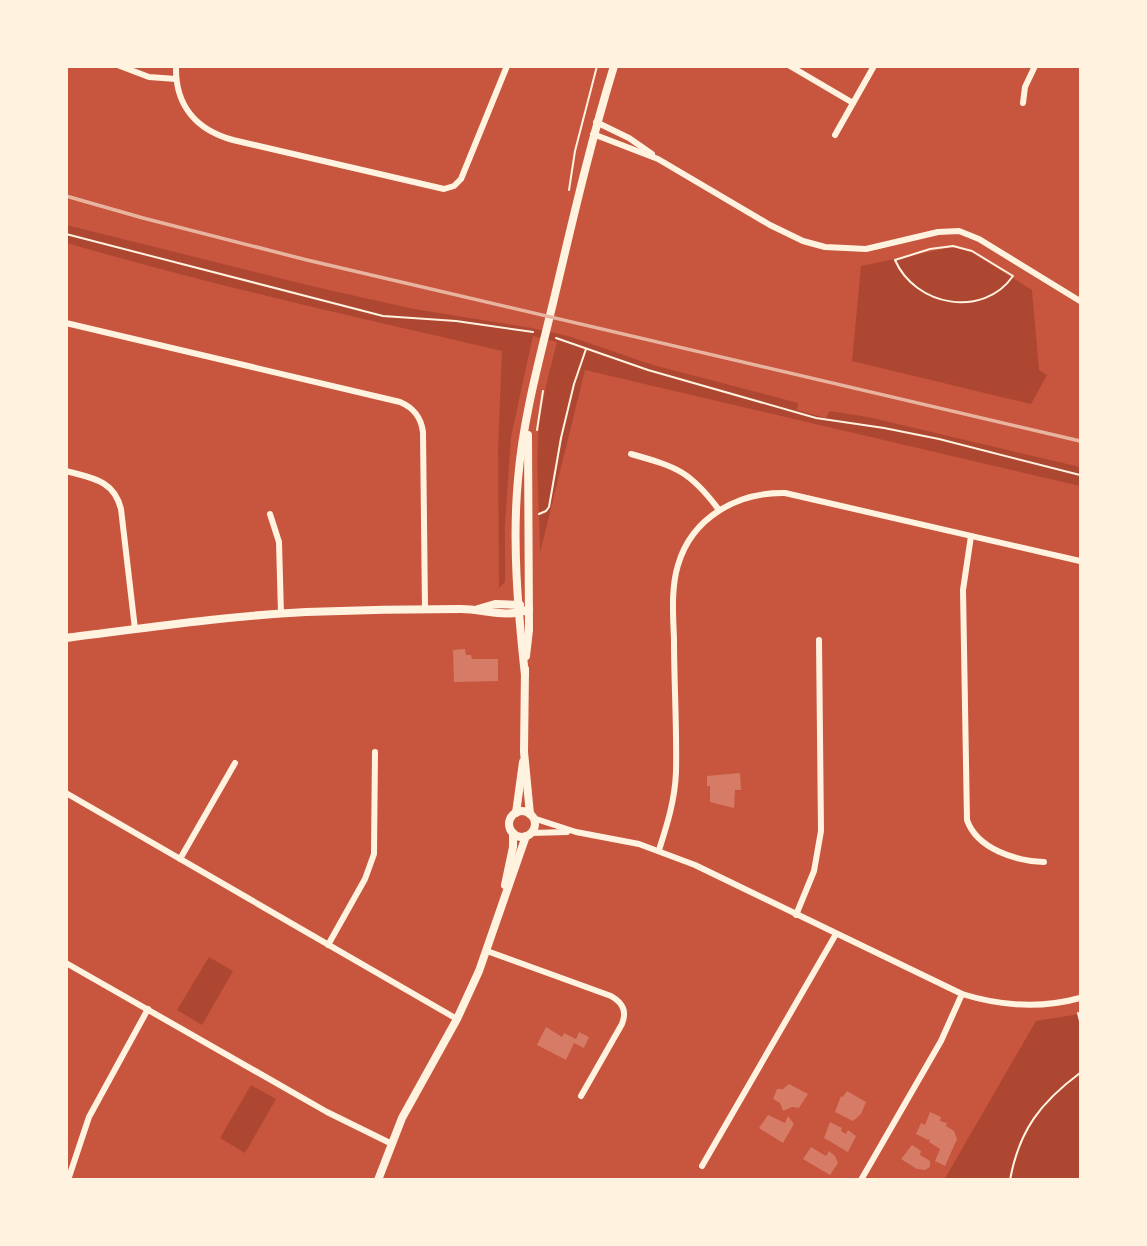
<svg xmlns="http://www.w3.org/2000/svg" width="1147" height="1246" font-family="'Golos Text',sans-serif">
<rect width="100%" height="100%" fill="#c8553d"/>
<g fill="#ae4732">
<path d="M66,225L324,289L414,309L532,328L568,336L653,365L798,403L797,410L826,418L829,411L868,417L1080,467V486L585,370L540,553C540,511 535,469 539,427C542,398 550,370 557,342L533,336L511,437L505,525V582L499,588L498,448L502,351C356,317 210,285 67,243Z"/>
<path d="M953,247L971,252L1032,290L1039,370L1047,375L1031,404L852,361L861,266Z"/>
<path d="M209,957L233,971L202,1025L177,1010Z"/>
<path d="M1080,1014V1179L944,1180L1036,1021Z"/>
<path d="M251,1085L276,1099L245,1153L220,1138Z"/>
</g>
<g fill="#d67c66">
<path d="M465,649L466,655H471L472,659H498V681L454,682L453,650Z"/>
<path d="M740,773L741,790H735L734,808L710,802V786H707V776Z"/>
<path d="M546,1027L562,1037L564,1033L576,1039L579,1032L589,1037L584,1048L574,1043L566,1060L537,1045Z"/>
<path d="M789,1084L808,1094L799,1108L792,1107L783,1111L780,1103L773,1099L777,1089H783Z"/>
<path d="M847,1091L866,1102L861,1114L853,1121L835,1112L841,1096L843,1097Z"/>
<path d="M930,1112L941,1117L940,1121L947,1123L946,1126L954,1131L957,1139L945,1166L935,1161L940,1149L929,1142L930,1139L928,1140L916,1134L921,1123L925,1125Z"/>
<path d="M768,1115L785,1123L788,1116L794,1124L783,1143L759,1128Z"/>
<path d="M830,1122L842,1128L841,1131L846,1134L848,1130L856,1136L848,1152L824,1138Z"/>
<path d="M912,1145L921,1151L920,1155L930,1161V1167L925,1170L917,1169L901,1159Z"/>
<path d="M811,1147L826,1156L829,1151L835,1156L838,1163L830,1175L803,1159Z"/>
</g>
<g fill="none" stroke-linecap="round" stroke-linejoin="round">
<g stroke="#fff3e0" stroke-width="2">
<path d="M569,190L575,151L597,66"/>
<path d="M66,234L383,316L456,321L533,332"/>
<path d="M953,246L972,251L1013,276C983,319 915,306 895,260L930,249Z"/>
<path d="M556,338L648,370L816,418L884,428L939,439L1080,475"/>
<path d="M537,430L543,391"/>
<path d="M539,514L546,511L549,507L561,438L574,384L586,349"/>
<path d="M1078,1013L1080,1021"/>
<path d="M1010,1180C1019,1130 1041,1102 1080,1073"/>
</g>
<g stroke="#fff3e0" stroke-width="6">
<path d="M120,66L149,77L176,79"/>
<path d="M176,66C175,106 197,130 233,140L444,189L454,186L461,179L507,66"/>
<path d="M790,66L853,103"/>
<path d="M1023,103L1025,87L1035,66"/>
<path d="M596,122L629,138L652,154"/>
<path d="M593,134L658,159L770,225L803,241L825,247L866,249L938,232L959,231L979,239L1080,301"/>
<path d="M835,135L874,66"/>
<path d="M66,323L400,402C414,408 421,417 423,432L425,609"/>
<path d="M631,454C677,467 690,471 719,510"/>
<path d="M66,471C92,478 114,480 121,509L135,629"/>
<path d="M270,514L279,542L281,614"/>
<path d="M971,536L963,590L967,820C977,849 1016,861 1044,862"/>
<path d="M66,793L457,1019"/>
<path d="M533,818L576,832L639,844L695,865L962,994C1001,1006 1040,1009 1080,998"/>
<path d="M531,833L567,832"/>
<path d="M659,850C667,825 675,800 676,772C677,728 674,683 674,639C673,614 671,588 678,565C692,517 738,492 785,493L1080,561"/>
<path d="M180,859L235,763"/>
<path d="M796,915L814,871L821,831L819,640"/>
<path d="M328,945L365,879L374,854L375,752"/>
<path d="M487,951L611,996C623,1003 627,1011 622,1024L581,1096"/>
<path d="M66,963L327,1112L390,1143"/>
<path d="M702,1166L836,934"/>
<path d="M68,1180L89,1117L148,1009"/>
<path d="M861,1180L941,1041L962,994"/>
</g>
<g stroke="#fff3e0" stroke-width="8">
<path d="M478,609L495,604L520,605"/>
<path d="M66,638C146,628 226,616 306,612C358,610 409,609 461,609C484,609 507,619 529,609"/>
<path d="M526,656L529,630L528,435"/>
<path d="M525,669L524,752L530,814"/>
<path d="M525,675C518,610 512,544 518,479C523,419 539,361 553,303C572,223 590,144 614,66"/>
<circle cx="522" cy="824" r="13"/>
<path d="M516,813L523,762"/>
<path d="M505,885L513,847V833"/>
<path d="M378,1180L402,1118L457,1019L479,971L526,836"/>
</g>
<path stroke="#e9b49f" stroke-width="3.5" d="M66,196L143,218L307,260L1080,441"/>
</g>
<rect width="1147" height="1246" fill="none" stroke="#fff3e0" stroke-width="136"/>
</svg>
